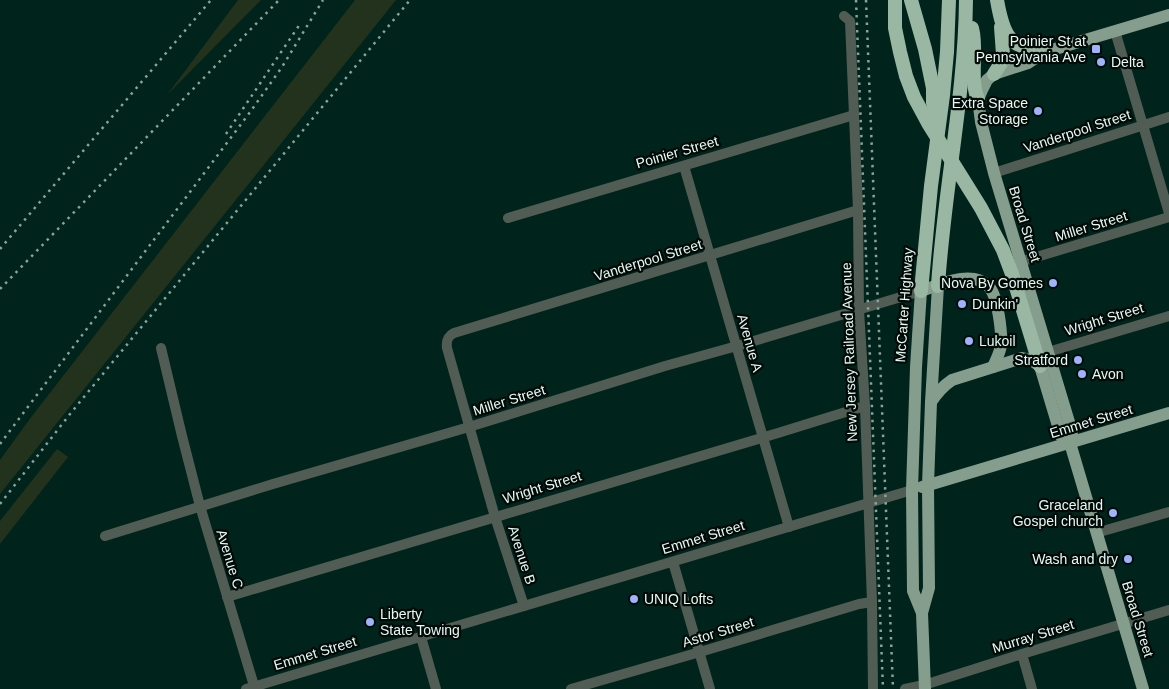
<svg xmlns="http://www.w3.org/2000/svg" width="1169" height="689" font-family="Arial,sans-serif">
<rect width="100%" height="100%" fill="#00231b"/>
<g fill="#23321c">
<path d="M238,0H261L167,95Z"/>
<path d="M355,0H396L0,494V460L32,416Z"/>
<path d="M57,449L68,457L0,544V521Z"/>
</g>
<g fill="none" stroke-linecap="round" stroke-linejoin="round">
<g stroke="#515d54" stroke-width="10">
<path d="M844,16L850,21L858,210L859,310L865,406L872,602L873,689"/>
<path d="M1115,31L1169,213"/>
<path d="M684,166L789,527"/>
<path d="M994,173L1169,117"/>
<path d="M508,218L854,115"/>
<path d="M1020,262L1169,217"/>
<path d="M161,348L182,436L200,506L255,689"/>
<path d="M1048,352L1169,316"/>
<path d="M1096,533L1169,512"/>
<path d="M105,536L273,484L469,427L665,366L737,346L921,291"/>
<path d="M673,562L710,689"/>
<path d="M227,597L778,433L865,406"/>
<path d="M524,606L495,517L447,348C446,340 448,336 454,333L858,210"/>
<path d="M421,637L436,689"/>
<path d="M1022,654L1032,689"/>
<path d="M246,689L912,490"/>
<path d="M571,689L700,652L859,604L872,602"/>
<path d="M905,689L924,685L1022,654L1169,610"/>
</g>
<g stroke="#859d8c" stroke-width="12">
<path d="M931,402C937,393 943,386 952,380L1022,358L1031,360L1040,366L1061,436L1070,443"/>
<path d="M922,487L1169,413"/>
<path d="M922,613L913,591L912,490L916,367L921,291C936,286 958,276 974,279C980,280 986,283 990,288C998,298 1002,333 1001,345C1000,353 996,360 993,367"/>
<path d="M925,689L922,613L929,588L928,485L931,402L938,286"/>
<path d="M1143,689L1070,443L1072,432L994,173L981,122L978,99L982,90L987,80L994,74L1028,63L1045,52L1169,15"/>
</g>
<g stroke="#99b7a2" stroke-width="14">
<path d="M895,0V28L900,52L906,76L914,97L928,123L981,208L1003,250L1012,274L1040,366"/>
<path d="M911,0L925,49L933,88V103L938,119"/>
<path d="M997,0C1003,34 1008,48 1045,52"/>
<path d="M972,28C978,50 969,79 978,99"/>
<path d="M994,74L1001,63L1003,54L1001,27"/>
<path d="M938,286C944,190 965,96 966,0"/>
<path d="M921,291L931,186L943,95L947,52L949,0"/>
</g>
<g stroke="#8aa39c" stroke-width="2.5" stroke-dasharray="2.5 5" stroke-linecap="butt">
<path d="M856,0L883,689"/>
<path d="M866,0L893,689"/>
<path d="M226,134L300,24"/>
<path d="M0,249L211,0"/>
<path d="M0,289L279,0"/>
<path d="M0,444L248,115L282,67L323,0"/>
<path d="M0,504L70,414L410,0"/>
</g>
</g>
<g fill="#9db4fd" stroke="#010a07" stroke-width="2">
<rect x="1091" y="44" width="10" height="10" rx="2.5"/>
<circle cx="1101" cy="62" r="5"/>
<circle cx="1038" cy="111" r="5"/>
<circle cx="1053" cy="283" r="5"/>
<circle cx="962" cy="304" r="5"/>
<circle cx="969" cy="341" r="5"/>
<circle cx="1078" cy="360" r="5"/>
<circle cx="1082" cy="374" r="5"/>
<circle cx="1113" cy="513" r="5"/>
<circle cx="1128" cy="559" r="5"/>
<circle cx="634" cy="599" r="5"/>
<circle cx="370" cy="622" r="5"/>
</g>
<g text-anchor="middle" stroke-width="4.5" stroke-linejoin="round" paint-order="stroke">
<g font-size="14" fill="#e6f9f3" stroke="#010a07" text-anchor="end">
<text x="1086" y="46">Poinier St at<tspan x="1086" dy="16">Pennsylvania Ave</tspan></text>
<text x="1111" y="67" text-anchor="start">Delta</text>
<text x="1028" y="108">Extra Space<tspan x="1028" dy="16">Storage</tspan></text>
<text x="1043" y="288">Nova By Gomes</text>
<text x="972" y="309" text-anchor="start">Dunkin'</text>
<text x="979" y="346" text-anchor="start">Lukoil</text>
<text x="1068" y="365">Stratford</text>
<text x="1092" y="379" text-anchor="start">Avon</text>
<text x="1103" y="510">Graceland<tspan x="1103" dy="16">Gospel church</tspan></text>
<text x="1118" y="564">Wash and dry</text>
<text x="644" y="604" text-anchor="start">UNIQ Lofts</text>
<text x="380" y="619" text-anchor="start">Liberty<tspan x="380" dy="16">State Towing</tspan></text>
</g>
<g font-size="14" fill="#e6f9f3" stroke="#010a07">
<text transform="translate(1077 131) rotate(-18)" y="5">Vanderpool Street</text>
<text transform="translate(677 152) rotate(-16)" y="5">Poinier Street</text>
<text transform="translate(1025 224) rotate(73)" y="5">Broad Street</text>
<text transform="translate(1091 226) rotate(-17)" y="5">Miller Street</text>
<text transform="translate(648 260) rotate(-17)" y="5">Vanderpool Street</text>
<text transform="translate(904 305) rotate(-86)" y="5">McCarter Highway</text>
<text transform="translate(1104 319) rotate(-17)" y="5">Wright Street</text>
<text transform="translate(750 343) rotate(74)" y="5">Avenue A</text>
<text transform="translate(849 352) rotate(-92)" y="5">New Jersey Railroad Avenue</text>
<text transform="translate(509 400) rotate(-17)" y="5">Miller Street</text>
<text transform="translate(1091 421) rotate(-17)" y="5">Emmet Street</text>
<text transform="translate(542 487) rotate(-17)" y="5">Wright Street</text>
<text transform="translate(703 537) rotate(-17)" y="5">Emmet Street</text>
<text transform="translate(522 555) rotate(72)" y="5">Avenue B</text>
<text transform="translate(230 559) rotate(73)" y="5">Avenue C</text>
<text transform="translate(1138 619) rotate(73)" y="5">Broad Street</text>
<text transform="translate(718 632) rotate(-17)" y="5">Astor Street</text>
<text transform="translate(1033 636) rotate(-17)" y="5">Murray Street</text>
<text transform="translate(315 653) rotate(-17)" y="5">Emmet Street</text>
</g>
</g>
</svg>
